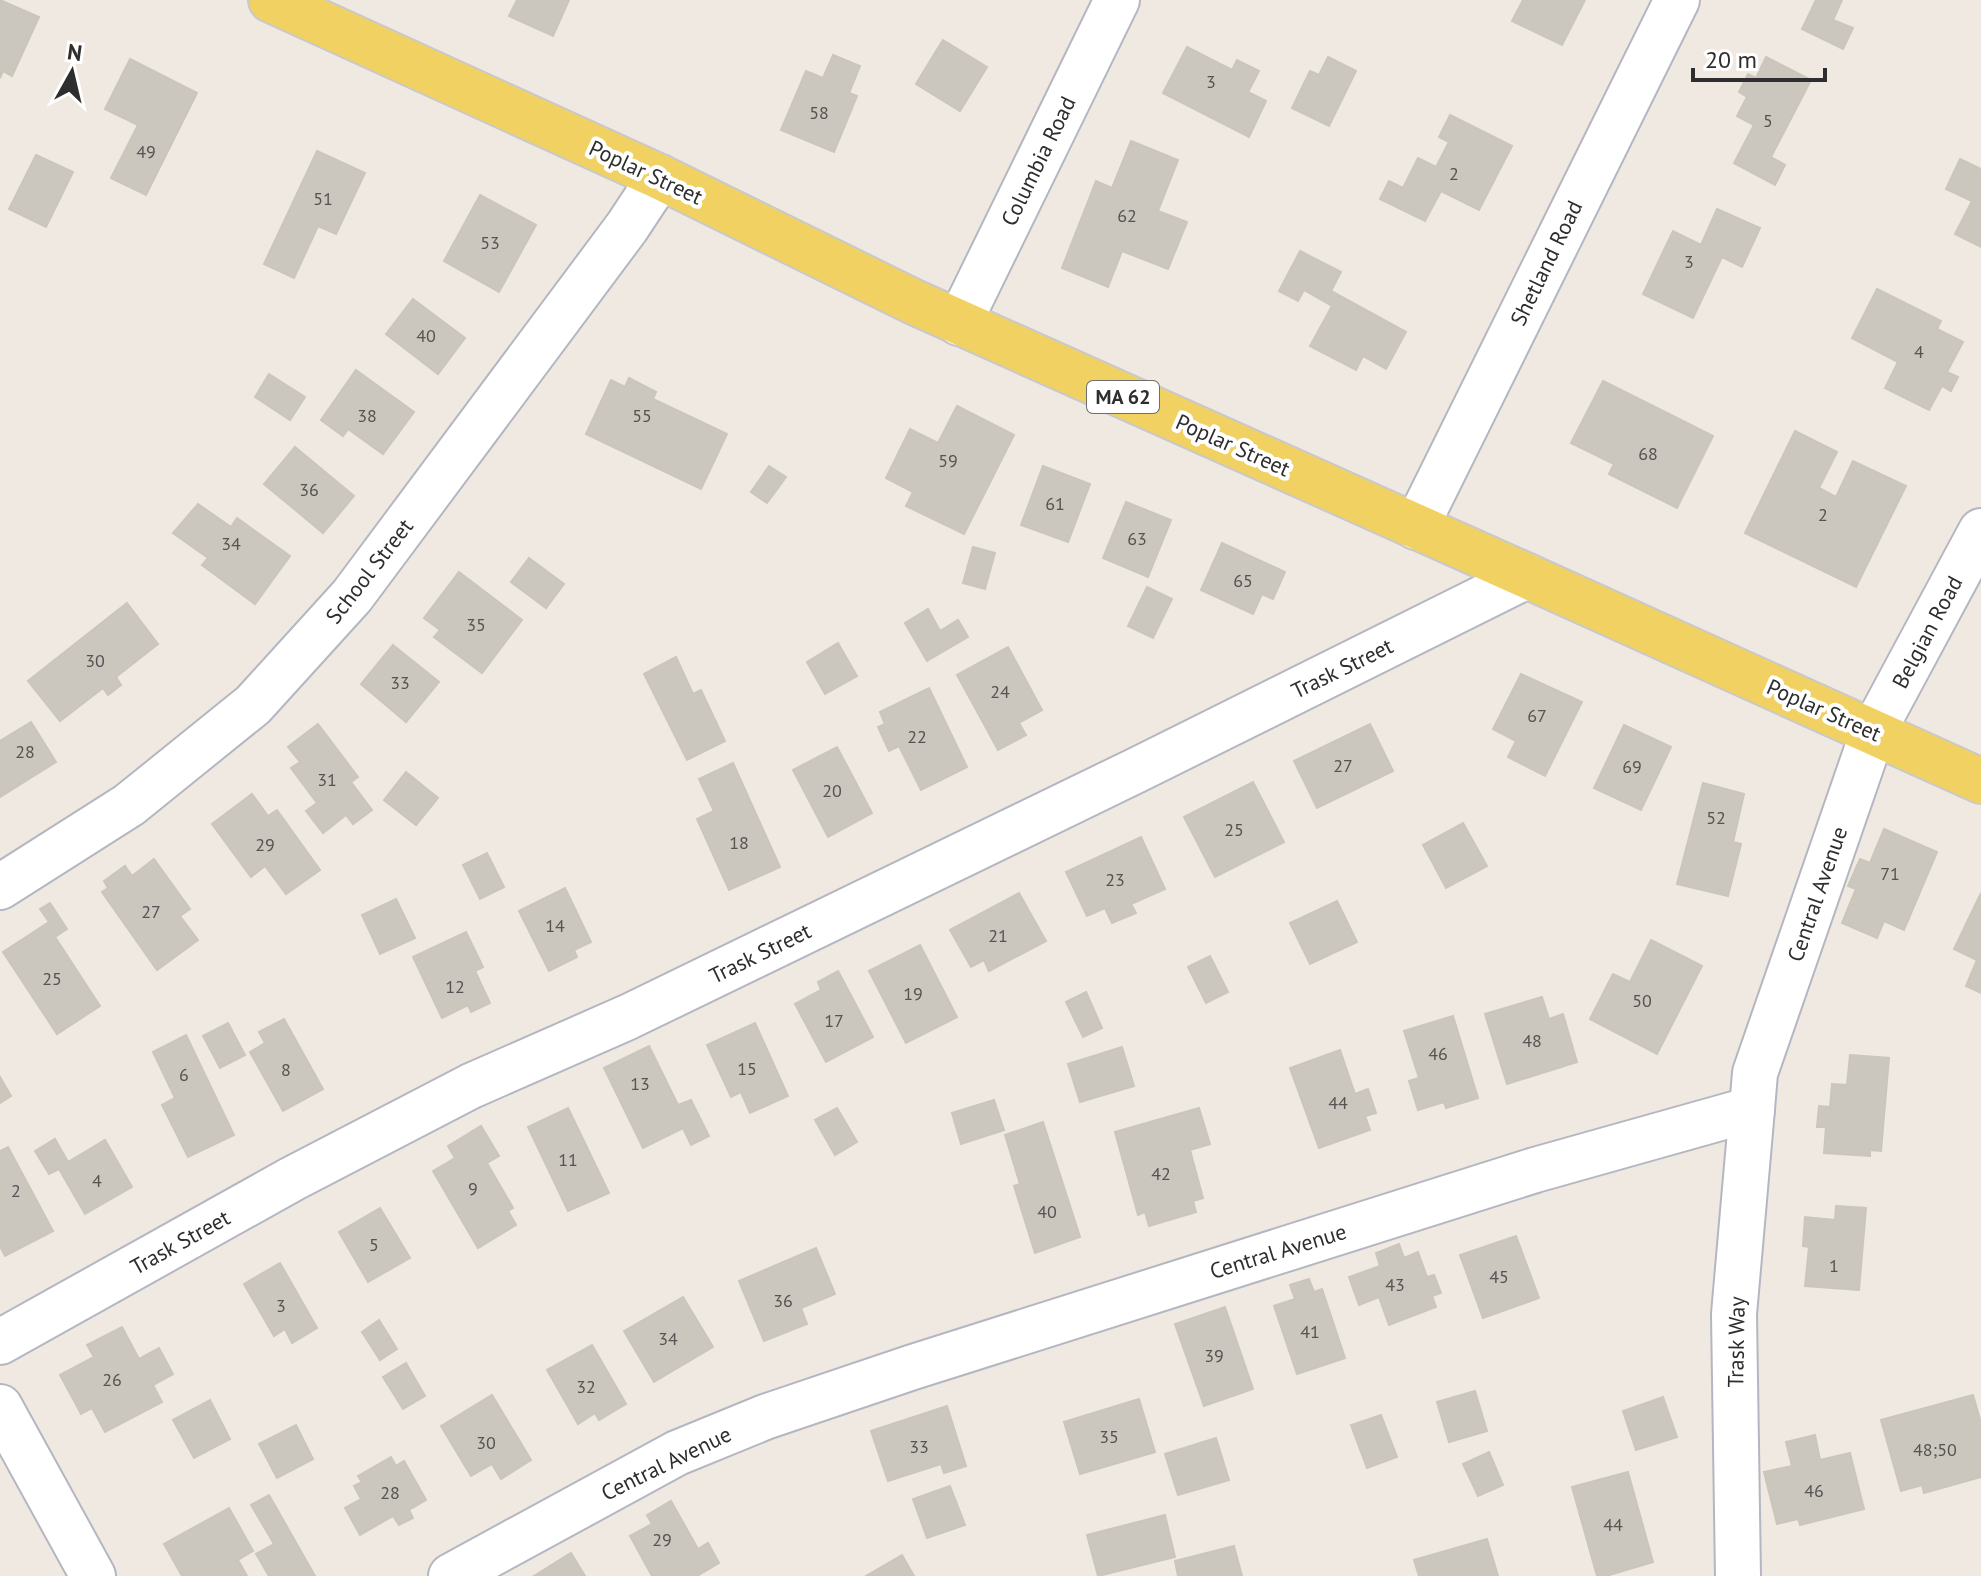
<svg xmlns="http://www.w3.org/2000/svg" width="1981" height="1576" font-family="'PT Sans',sans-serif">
<rect width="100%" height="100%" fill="#efe9e1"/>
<g fill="#cbc7bf" stroke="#cbc5ba" stroke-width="2">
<path d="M0,0L39,17L12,76L3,71L0,78Z"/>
<path d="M517,0H569L553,36L509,16Z"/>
<path d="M1523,0H1585L1562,45L1512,21Z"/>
<path d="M1816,0H1842L1833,20L1853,28L1843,49L1802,29Z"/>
<path d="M943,40L987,67L960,111L916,84Z"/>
<path d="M1187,47L1232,70L1237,60L1259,71L1248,92L1266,101L1249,137L1163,93Z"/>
<path d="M833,55L860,66L849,93L857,96L834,152L781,130L806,71L823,78Z"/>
<path d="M1328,57L1356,71L1329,126L1292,108L1310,71L1319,75Z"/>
<path d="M1766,57L1811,80L1771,157L1785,165L1775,185L1734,163L1754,125L1737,116L1747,97L1739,92L1748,74L1756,78Z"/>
<path d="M130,59L197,93L146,195L111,178L138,125L105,109Z"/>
<path d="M1450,115L1512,146L1479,210L1441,191L1425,221L1380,199L1389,181L1403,188L1418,158L1436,167L1449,142L1439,137Z"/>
<path d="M1131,141L1178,160L1158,211L1187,222L1168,269L1122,251L1108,287L1062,268L1096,181L1112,188Z"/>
<path d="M317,151L365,173L336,234L318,226L294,278L264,264Z"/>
<path d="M36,155L73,172L46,227L9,209Z"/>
<path d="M1960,159L1981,169V247L1955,234L1972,201L1946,189Z"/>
<path d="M480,195L536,225L499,292L444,261Z"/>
<path d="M1717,209L1760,228L1742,267L1722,257L1693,318L1643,294L1673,231L1701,245Z"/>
<path d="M1300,251L1341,272L1331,291L1406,332L1386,369L1363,356L1356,370L1310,346L1332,306L1304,290L1298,301L1279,291Z"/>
<path d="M1877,289L1941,321L1937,329L1963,342L1947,372L1958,377L1951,391L1942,386L1929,410L1885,388L1898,362L1852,338Z"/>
<path d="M413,299L465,338L438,374L386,334Z"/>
<path d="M356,370L414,412L383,454L348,429L343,436L321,420Z"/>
<path d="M269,374L305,397L290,420L255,397Z"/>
<path d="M629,378L656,392L653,399L727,434L701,489L586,434L611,380L625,387Z"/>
<path d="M1603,381L1713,436L1677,508L1609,474L1614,464L1571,443Z"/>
<path d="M957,406L1014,435L964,534L906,506L913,492L886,478L910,429L938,443Z"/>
<path d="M1795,431L1837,452L1819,488L1836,497L1853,461L1906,486L1856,587L1745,533Z"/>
<path d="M295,447L354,496L323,533L264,484Z"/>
<path d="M769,466L786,477L767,503L751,492Z"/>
<path d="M1043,466L1090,484L1068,542L1021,525Z"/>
<path d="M1126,502L1171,520L1148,577L1103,558Z"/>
<path d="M198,504L231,527L237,518L290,556L255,604L202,565L208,558L173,533Z"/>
<path d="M1222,543L1285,572L1273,599L1262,594L1253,614L1201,590Z"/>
<path d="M973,547L995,553L985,589L963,583Z"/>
<path d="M529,558L564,584L546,608L511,582Z"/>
<path d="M459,572L522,620L482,673L434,637L440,630L424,618Z"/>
<path d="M1147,587L1172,599L1153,638L1128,626Z"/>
<path d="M127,603L158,644L116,677L121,685L108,695L103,688L60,721L28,681Z"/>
<path d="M928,609L940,631L958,620L968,637L927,661L905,623Z"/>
<path d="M838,643L857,676L825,694L807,662Z"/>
<path d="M393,645L439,682L406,722L361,684Z"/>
<path d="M1008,647L1042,710L1019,723L1026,735L998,750L957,675Z"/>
<path d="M676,657L693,694L701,690L725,741L687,760L644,674Z"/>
<path d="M1521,674L1582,702L1545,776L1508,757L1516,741L1493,729Z"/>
<path d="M929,688L967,767L921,790L899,746L889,751L878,727L885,724L880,712Z"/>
<path d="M31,722L56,762L0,797V741Z"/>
<path d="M318,724L358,777L351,782L372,810L353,824L346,815L323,833L306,811L317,803L291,768L300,762L288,747Z"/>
<path d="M1370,724L1393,771L1317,808L1294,761Z"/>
<path d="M1624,725L1671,747L1641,810L1594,788Z"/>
<path d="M837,747L872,813L828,837L793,770Z"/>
<path d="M733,763L780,867L729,890L697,819L714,811L699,779Z"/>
<path d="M406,772L438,798L416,825L384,800Z"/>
<path d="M1253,782L1284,842L1215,877L1184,817Z"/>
<path d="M1703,783L1744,794L1733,842L1741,844L1728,896L1677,884Z"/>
<path d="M252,794L268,816L277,810L320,870L286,894L265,866L251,877L212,824Z"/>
<path d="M1463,823L1487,866L1446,888L1423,845Z"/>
<path d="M1884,829L1937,852L1904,930L1884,921L1877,938L1842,923L1856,889L1848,886L1860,859L1870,863Z"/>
<path d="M1141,837L1165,889L1131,904L1136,913L1112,923L1105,908L1087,916L1066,872Z"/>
<path d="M487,853L504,887L480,899L463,865Z"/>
<path d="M154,859L190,909L180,916L198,940L157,970L102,892L108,888L104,881L125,866L132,876Z"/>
<path d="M565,888L591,942L574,950L577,957L549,971L519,911Z"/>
<path d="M1019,893L1046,941L989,971L984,960L971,967L950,930Z"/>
<path d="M1981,893V993L1966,986L1977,960L1954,949Z"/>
<path d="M396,899L415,938L380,954L362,915Z"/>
<path d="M1337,901L1357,942L1310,964L1290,923Z"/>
<path d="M50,903L67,929L55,937L100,1006L57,1034L3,952L49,922L40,909Z"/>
<path d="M466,932L483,967L475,971L490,1003L471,1012L468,1005L442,1018L413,957Z"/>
<path d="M1651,940L1702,966L1657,1054L1590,1019L1613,974L1630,982Z"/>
<path d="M920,945L957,1017L906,1043L869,971Z"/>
<path d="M1210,956L1228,992L1206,1003L1188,967Z"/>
<path d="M838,971L873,1037L826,1062L795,1004L821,990L818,982Z"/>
<path d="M1086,992L1102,1028L1083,1037L1066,1002Z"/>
<path d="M1542,997L1549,1019L1563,1014L1577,1062L1507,1084L1485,1014Z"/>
<path d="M1453,1016L1478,1098L1446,1108L1444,1102L1418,1110L1409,1081L1419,1078L1404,1031Z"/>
<path d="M284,1019L323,1089L283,1111L250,1052L265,1043L259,1032Z"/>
<path d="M228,1023L245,1055L220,1068L203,1036Z"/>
<path d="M755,1023L788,1096L750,1113L741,1092L731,1097L707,1045Z"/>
<path d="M186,1035L234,1135L188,1157L162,1105L175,1098L153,1052Z"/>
<path d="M649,1046L678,1105L691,1100L709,1136L691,1145L683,1128L643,1148L604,1068Z"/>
<path d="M1122,1047L1134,1086L1080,1102L1068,1064Z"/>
<path d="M1340,1050L1355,1094L1368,1089L1376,1113L1365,1116L1370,1130L1319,1148L1290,1068Z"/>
<path d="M1850,1055L1889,1058L1881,1151L1870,1150V1156L1824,1153L1826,1127H1817L1819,1106L1830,1107L1832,1084L1847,1085Z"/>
<path d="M0,1077L11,1096L0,1103Z"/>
<path d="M994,1100L1004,1130L961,1144L952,1113Z"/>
<path d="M568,1108L609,1193L568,1211L528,1127Z"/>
<path d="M837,1108L857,1142L835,1155L815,1120Z"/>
<path d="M1199,1108L1210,1144L1190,1150L1203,1198L1193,1201L1196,1212L1149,1226L1145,1212L1138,1215L1115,1132Z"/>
<path d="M1043,1122L1080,1237L1035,1253L1014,1186L1020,1184L1005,1135Z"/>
<path d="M481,1126L499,1156L487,1163L513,1208L508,1211L516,1225L478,1248L433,1171L455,1158L448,1146Z"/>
<path d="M55,1139L68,1162L105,1140L132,1187L85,1214L59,1169L49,1174L35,1151Z"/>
<path d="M8,1147L53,1231L5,1256L0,1246V1151Z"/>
<path d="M1836,1206L1866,1208L1859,1290L1805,1286L1809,1247L1803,1246L1805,1217L1835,1220Z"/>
<path d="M380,1208L410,1258L368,1282L339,1232Z"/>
<path d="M1516,1236L1539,1298L1483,1318L1460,1255Z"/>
<path d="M1399,1244L1404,1258L1418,1252L1427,1277L1434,1275L1441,1293L1432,1296L1436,1307L1389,1325L1379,1297L1359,1305L1349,1277L1380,1266L1376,1253Z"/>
<path d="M816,1248L835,1294L801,1308L807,1324L764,1341L739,1281Z"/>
<path d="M280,1263L317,1328L292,1343L285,1329L274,1336L244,1284Z"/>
<path d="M1309,1279L1314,1292L1322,1289L1345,1358L1297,1374L1274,1306L1295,1299L1290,1285Z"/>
<path d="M683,1297L713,1347L654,1382L624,1331Z"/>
<path d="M1225,1307L1253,1389L1204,1406L1175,1324Z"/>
<path d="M379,1320L397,1349L380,1360L362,1332Z"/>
<path d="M122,1327L139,1359L159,1348L173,1374L153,1385L162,1402L105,1432L92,1408L81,1414L60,1375L94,1357L87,1345Z"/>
<path d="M592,1345L626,1404L599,1420L595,1413L578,1424L547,1370Z"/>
<path d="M406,1363L425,1396L403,1409L383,1377Z"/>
<path d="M1475,1391L1487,1431L1449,1442L1437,1402Z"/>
<path d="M492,1395L531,1460L501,1479L492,1464L471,1476L441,1426Z"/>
<path d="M1973,1395L1981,1423V1477L1924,1493L1922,1485L1901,1491L1881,1420Z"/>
<path d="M1663,1397L1677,1437L1636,1450L1623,1411Z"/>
<path d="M1139,1399L1155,1452L1080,1474L1064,1422Z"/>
<path d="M210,1400L230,1439L194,1458L173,1420Z"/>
<path d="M947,1406L966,1466L944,1473L941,1464L888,1481L871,1431Z"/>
<path d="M1381,1415L1397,1457L1367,1468L1351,1425Z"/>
<path d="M296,1425L313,1459L277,1478L259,1444Z"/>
<path d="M1815,1435L1820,1460L1850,1453L1864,1509L1800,1525L1798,1519L1777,1524L1764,1472L1792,1466L1786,1442Z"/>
<path d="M1216,1438L1229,1480L1178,1495L1165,1454Z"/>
<path d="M1489,1452L1503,1485L1478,1496L1463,1464Z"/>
<path d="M391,1457L396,1466L404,1461L426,1500L409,1510L413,1518L399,1525L393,1516L360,1535L345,1508L361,1499L354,1486L362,1482L358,1476Z"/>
<path d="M1628,1472L1653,1562L1606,1576H1597L1572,1487Z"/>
<path d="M950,1486L965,1525L927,1538L913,1499Z"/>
<path d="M269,1495L315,1576H269L256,1554L274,1544L251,1505Z"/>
<path d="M671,1501L698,1549L708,1543L719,1563L697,1576H652L630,1536L652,1524L647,1515Z"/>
<path d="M229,1508L253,1551L238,1560L247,1576H182L164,1544Z"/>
<path d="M1165,1515L1175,1557L1098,1576L1087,1535Z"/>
<path d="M1487,1539L1498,1576H1419L1414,1560Z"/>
<path d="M1234,1546L1242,1576H1178L1175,1561Z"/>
<path d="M571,1553L585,1576H534Z"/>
<path d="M902,1555L914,1576H866Z"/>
</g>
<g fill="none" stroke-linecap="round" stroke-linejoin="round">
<defs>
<g id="street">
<path d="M959,323L1117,0"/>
<path d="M1416,527L1677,0"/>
<path d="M0,887L129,805L253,705L352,596L627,227L660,177"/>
<path d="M0,1342L292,1179L471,1086L628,1017L1137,770L1527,576"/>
<path d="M451,1576L677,1453L765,1417L913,1367L1535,1170L1752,1109L1755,1073L1873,732L1981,531"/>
<path d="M1738,1576L1734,1314L1752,1109"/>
</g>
<path id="secondary" d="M0,1407L93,1576"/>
<path id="primary" d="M271,0L660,177L914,302L1527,576L1981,781"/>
</defs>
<use href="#street" stroke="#b4b7c1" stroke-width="48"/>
<use href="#secondary" stroke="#b4b7c1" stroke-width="48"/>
<use href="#primary" stroke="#c9c9c9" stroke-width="48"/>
<use href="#street" stroke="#fff" stroke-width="44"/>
<use href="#secondary" stroke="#fff" stroke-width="44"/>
<use href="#primary" stroke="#f2d163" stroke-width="44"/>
</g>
<g text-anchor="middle" stroke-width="8" stroke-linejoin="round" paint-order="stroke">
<g font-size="18" fill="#555452">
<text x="1211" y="88">3</text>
<text x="819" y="119">58</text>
<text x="1768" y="127">5</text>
<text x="146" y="158">49</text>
<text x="1454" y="180">2</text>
<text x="323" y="205">51</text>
<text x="1127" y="222">62</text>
<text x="490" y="249">53</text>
<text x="1689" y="268">3</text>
<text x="426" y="342">40</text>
<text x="1919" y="358">4</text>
<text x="367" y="422">38</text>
<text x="642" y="422">55</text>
<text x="1648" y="460">68</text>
<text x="948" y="467">59</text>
<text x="309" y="496">36</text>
<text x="1055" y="510">61</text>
<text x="1823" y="521">2</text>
<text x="1137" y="545">63</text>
<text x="231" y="550">34</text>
<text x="1243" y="587">65</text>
<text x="476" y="631">35</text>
<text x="95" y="667">30</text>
<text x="400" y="689">33</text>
<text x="1000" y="698">24</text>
<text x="1537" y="722">67</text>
<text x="917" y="743">22</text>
<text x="25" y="758">28</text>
<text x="1343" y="772">27</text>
<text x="1632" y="773">69</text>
<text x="327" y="786">31</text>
<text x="832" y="797">20</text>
<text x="1716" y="824">52</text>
<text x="1234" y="836">25</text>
<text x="739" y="849">18</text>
<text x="265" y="851">29</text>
<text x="1890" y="880">71</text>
<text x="1115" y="886">23</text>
<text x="151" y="918">27</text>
<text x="555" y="932">14</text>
<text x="998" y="942">21</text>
<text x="52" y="985">25</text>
<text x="455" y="993">12</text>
<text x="913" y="1000">19</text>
<text x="1642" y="1007">50</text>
<text x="834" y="1027">17</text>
<text x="1532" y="1047">48</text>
<text x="1438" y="1060">46</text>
<text x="747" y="1075">15</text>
<text x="286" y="1076">8</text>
<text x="184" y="1081">6</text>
<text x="640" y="1090">13</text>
<text x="1338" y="1109">44</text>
<text x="568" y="1166">11</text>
<text x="1161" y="1180">42</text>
<text x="97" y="1187">4</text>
<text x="473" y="1195">9</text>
<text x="16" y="1197">2</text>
<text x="1047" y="1218">40</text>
<text x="374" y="1251">5</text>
<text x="1834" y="1272">1</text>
<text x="1499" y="1283">45</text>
<text x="1395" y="1291">43</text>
<text x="783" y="1307">36</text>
<text x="281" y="1312">3</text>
<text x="1310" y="1338">41</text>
<text x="668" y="1345">34</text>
<text x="1214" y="1362">39</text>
<text x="112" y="1386">26</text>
<text x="586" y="1393">32</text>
<text x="1109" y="1443">35</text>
<text x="486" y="1449">30</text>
<text x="919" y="1453">33</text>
<text x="1935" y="1456">48;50</text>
<text x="1814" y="1497">46</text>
<text x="390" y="1499">28</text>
<text x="1613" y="1531">44</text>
<text x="662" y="1546">29</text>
</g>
<rect fill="#fff" stroke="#6d6d6d" stroke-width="2" x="1087" y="381" width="72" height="32" rx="6"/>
<g font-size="20" font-weight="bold" fill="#2e2e2e">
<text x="1123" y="404">MA 62</text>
</g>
<g font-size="22" fill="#2e2e2e" stroke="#fff">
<text transform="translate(1038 161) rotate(-64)" y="8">Columbia Road</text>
<text transform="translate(646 172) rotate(25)" y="8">Poplar Street</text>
<text transform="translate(1546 263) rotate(-64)" y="8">Shetland Road</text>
<text transform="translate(1233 445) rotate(24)" y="8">Poplar Street</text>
<text transform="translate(369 571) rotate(-52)" y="8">School Street</text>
<text transform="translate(1927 632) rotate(-62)" y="8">Belgian Road</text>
<text transform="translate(1342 668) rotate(-26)" y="8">Trask Street</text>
<text transform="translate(1824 710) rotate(24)" y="8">Poplar Street</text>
<text transform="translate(1817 894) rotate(-71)" y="8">Central Avenue</text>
<text transform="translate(760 953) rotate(-26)" y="8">Trask Street</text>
<text transform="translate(180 1242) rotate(-29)" y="8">Trask Street</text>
<text transform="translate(1278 1251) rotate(-17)" y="8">Central Avenue</text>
<text transform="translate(1736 1342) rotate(-89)" y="8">Trask Way</text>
<text transform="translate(666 1463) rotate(-26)" y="8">Central Avenue</text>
</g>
</g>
<g transform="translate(72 72) rotate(8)" stroke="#ffffff" stroke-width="6" paint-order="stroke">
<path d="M0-6L14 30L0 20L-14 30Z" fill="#2e2e2e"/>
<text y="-12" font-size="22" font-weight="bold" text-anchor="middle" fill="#2e2e2e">N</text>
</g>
<path d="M1693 68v12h132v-12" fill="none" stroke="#2e2e2e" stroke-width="4"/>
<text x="1705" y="68" font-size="24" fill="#2e2e2e" stroke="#ffffff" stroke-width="6" paint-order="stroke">20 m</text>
</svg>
